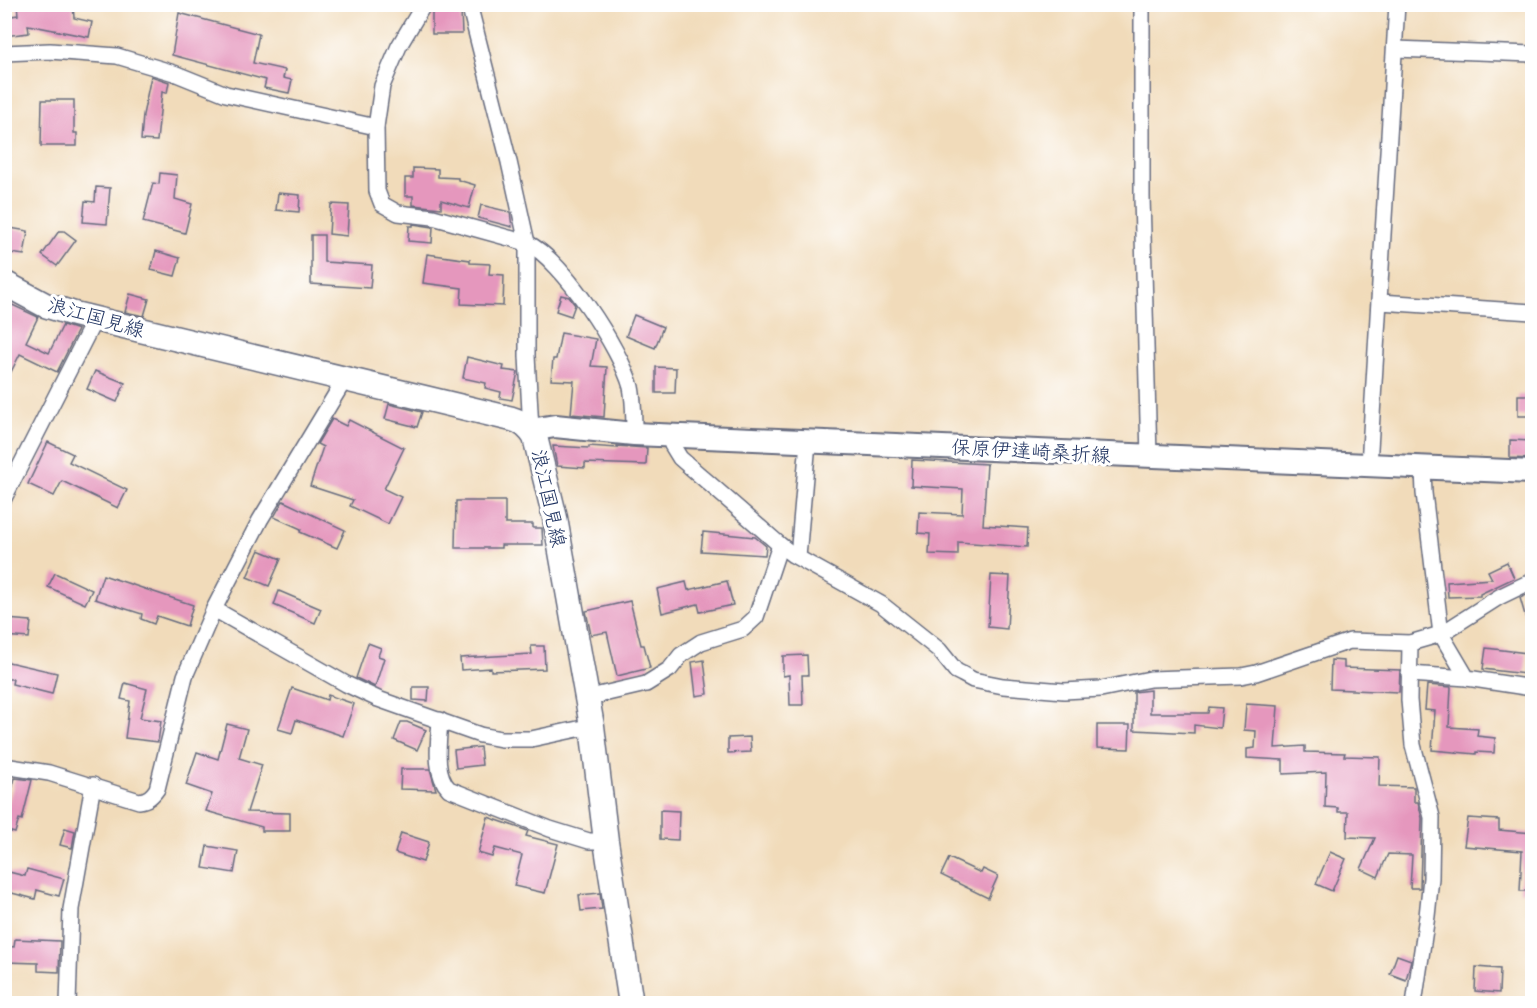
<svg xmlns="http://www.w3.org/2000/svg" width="1537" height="1008" font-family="Mynerve,'Klee One',sans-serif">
<rect width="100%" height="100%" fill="#fff"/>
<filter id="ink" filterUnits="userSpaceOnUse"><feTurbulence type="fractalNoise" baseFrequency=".0167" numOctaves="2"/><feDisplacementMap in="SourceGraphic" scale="12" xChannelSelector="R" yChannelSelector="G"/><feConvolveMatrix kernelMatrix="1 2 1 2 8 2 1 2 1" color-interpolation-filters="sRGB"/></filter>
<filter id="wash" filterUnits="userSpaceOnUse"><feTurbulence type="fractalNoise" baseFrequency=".008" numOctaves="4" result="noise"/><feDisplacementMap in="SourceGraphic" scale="24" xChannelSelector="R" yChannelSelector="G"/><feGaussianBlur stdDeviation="1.35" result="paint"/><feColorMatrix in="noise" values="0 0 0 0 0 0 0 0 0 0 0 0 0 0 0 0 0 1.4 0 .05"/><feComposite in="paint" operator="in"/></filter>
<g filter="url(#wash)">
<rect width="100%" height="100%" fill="#f1dbba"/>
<g id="blocks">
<g fill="#e597bd">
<path d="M17,4H73L74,18L92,22L89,37L28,25L29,33L4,36V17L18,15Z"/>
<path d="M432,10L461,11L462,34H432Z"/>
<path d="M179,13L259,34L253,63L285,70L283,78L292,80L289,93L264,88L266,80L172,55Z"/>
<path d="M151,76L169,82L167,93L162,92L157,141L141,140L143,115Z"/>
<path d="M42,100H74V133H77V146H41Z"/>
<path d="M413,168L438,169V177L458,178V180L475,185L469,208L441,200V208L413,205V196H405V178H413Z"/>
<path d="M160,173L177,175L175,199L192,204L185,233L143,222L153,183L159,184Z"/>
<path d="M96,187L110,188L107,224L83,222L85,201L95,202Z"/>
<path d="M278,193L300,195L299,212L276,210Z"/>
<path d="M331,204L349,205L347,236L329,234Z"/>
<path d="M481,205L510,212L512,227L478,218Z"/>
<path d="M413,224L433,227L432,243L408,241L409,226H413Z"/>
<path d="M4,227L28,231L24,255L4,252Z"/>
<path d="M59,231H64L76,240L57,266L42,255Z"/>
<path d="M311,235H324V262L372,265L370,288L311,284Z"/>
<path d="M156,251L180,258L175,276L151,270Z"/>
<path d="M427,254L470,260V263L490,264L489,274L504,275L503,306L461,304L462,288L423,283Z"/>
<path d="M130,294L149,299L144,316L125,312Z"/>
<path d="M561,295L569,297L575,305L571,316L556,311Z"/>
<path d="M4,301L38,317L26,342L49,353L63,325L78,330L57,372L20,354L4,386Z"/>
<path d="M634,315L663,327L655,348L626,336Z"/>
<path d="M561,333L596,339L591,366L607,367L604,417L571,414L574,381L551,380L553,359H556Z"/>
<path d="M467,357L504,366L503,370L518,372L512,400L500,398L501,392L485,388L486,383L463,378Z"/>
<path d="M656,367L676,368L675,393H656Z"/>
<path d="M95,371L125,383L117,402L87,389Z"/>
<rect x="1518" y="395" width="15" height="21"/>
<path d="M389,404L422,412L417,427L385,419Z"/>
<path d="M332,419L346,426L349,420L404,448L384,489L401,497L388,524L350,506L353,500L310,486L323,447L317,444Z"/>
<path d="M1510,440L1533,441V459L1510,458Z"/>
<path d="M48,442L73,454L69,462L127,490L118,508L62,481L54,496L28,484Z"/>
<path d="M553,446L589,448V446L617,448V446L647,448L646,465L585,463V468L557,466Z"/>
<path d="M912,460L987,464L983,525L1028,528L1027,547L958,542V555L929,554L930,534L918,533L919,512L962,514L963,489L911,486Z"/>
<path d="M283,501L345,530L337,548L300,532L301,529L274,517Z"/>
<path d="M456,501H505V524H533V528H542L543,545H501V548H455Z"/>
<path d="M703,532L755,537L766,546L765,555L701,551Z"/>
<path d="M259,550L281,559L269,586L247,577Z"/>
<path d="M1507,562L1514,578L1480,594V596L1448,597L1447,582L1492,579L1488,571Z"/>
<path d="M55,573L92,590L85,604L48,587Z"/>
<path d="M103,575L193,605L187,626L157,616L154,624L141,619L142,614L95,599Z"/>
<path d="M991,575L1010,576L1007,629L988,627Z"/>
<path d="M727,581L733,605L700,612L698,604L662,613L657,589L686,582L688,590Z"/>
<path d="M279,591L321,609L315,623L274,605Z"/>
<path d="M1533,592V628L1529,629L1520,598Z"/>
<path d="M630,601L641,645H644L650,668L617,676L607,632L591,635L586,611Z"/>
<path d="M6,619L31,621L29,638L4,636Z"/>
<path d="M368,643L381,648L378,656L384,658L375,687L356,678Z"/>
<path d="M531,646H544L545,669L491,671V668L461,670L460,658L532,654Z"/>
<path d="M1486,648L1527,653L1525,674L1483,669Z"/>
<path d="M807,655L808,675H802L803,705H790L789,675L783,676V656Z"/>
<path d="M704,660L708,694L696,696L692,662Z"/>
<path d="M1331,660L1344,661V668L1400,670L1399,692L1330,689Z"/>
<path d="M4,661L57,673L52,694L12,684L13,679H4Z"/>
<path d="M125,683L147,689L140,718L161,721L158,742L125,738L130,701L121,699Z"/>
<path d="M1427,685L1451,687L1449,727L1478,729L1477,736L1495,738L1494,753L1476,752V754L1432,750L1435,711L1425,710Z"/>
<path d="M413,687H429L428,701L413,700Z"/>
<path d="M292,688L327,700L328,695L354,704L343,736L296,720L292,733L278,729Z"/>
<path d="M1150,690V713H1208L1209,707L1222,708L1220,728L1194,725V733L1134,730V692Z"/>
<path d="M1246,704L1278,706L1275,748L1305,746V752L1345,753L1344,756L1380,757L1379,786L1414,787V802H1418L1422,818L1420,888H1410L1412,855L1388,854L1378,877L1361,869L1375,838L1347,837L1348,812H1338V808L1325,807L1326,772L1283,774V760L1247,758V749L1255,748L1256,731L1244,730Z"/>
<path d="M401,722H407L426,730L417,750L394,740Z"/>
<path d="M227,724L247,729L239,758L262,765L247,812L290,813V831H262V827L206,811L212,794L186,785L197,752L218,759Z"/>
<path d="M1097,725H1130L1129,749L1097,748Z"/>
<path d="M750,737L751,752L728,753V738Z"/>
<path d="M480,747L482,765L456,768L454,750Z"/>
<path d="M401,769H430L436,790L400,789Z"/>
<path d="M15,778L32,780L22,820L19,819L15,833L4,830V819Z"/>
<path d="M660,810L679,811L678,840L660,839Z"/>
<path d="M488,817L528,831L526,836L558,844L545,893L514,886L522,855L495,848L492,857L478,853Z"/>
<path d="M1468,818L1499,820V830L1533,833V891H1520L1522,851L1464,846Z"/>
<path d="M65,828L75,831L72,848L60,845Z"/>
<path d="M401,833L429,842L423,862L395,853Z"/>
<path d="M207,846L238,851L234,873L203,868Z"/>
<path d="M1330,852L1346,859L1332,891L1316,884Z"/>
<path d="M949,858L981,873L983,869L998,876L988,898L941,875Z"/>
<path d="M27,869L64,879L59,896L37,890L35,899L4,891L9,872L25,876Z"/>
<path d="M600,893L602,909L581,911L579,895Z"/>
<path d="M15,939L60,941L59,972L38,971V963L5,962V946L14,947Z"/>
<path d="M1397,955L1411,960L1406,980L1390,974Z"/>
<path d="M1476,967L1500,969L1499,993L1475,991Z"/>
</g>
</g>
</g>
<g filter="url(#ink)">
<use href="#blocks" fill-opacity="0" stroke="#666b7e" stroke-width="1.5"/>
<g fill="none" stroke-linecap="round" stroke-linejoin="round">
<defs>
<g id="minor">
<path d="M424,4L399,46L382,86L376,127L377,191L382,204L398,213L433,217L527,243C562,259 621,350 631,387C634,402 634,418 634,434"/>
<path d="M469,4L509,162L527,243V356L531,430"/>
<path d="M1142,4V197L1149,457"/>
<path d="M1395,49L1532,54"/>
<path d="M4,53L50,51L117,56L174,73L226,94L376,127"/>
<path d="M1380,302L1532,312"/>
<path d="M669,435L672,445L680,458L780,545L793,555L881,604L939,650L956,671L962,674L973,680L1003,686L1064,691L1101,689L1150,679L1241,676L1256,673L1350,641L1410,643L1441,634L1499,597L1532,581"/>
<path d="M1369,465L1397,4"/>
<path d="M1423,468L1424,493L1441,634L1467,678L1532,688"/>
<path d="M4,498L95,319"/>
<path d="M798,557L808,442"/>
<path d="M214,609L346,684L378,699L480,735L501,739H531L592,726"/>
<path d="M1410,643L1409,700L1413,745L1432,817L1431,878L1427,916L1414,1004"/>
<path d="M1409,674L1467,678"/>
<path d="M586,698L646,684L670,669L681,655L701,642L743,629L756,617L780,545"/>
<path d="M440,720C439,741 433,773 449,789L550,829L589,841H606"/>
<path d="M4,766L49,773L139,801C148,800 152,796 157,789L185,676L214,609L260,520L345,379"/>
<path d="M68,1004L71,909L93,785"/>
</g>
<path id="secondary" d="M531,430L555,426L634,434L1532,472"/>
<path id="primary" d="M4,283L45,305L74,314L512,419C523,422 529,428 535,437L555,518L592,726L606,841L631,1004"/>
</defs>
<use href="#minor" stroke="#666b7e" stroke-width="18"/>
<use href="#secondary" stroke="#666b7e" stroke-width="26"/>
<use href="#primary" stroke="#666b7e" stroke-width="27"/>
<use href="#minor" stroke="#fff" stroke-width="15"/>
<use href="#secondary" stroke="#fff" stroke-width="22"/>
<use href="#primary" stroke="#fff" stroke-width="24"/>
</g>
</g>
<g text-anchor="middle" stroke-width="6" stroke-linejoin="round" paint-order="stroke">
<g font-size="20" fill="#1b2f5e" stroke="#fff">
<text transform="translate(96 317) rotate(16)" y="7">浪江国見線</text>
<text transform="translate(1031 451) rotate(3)" y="7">保原伊達崎桑折線</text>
<text transform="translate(549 498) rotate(78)" y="7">浪江国見線</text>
</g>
</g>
<rect width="1537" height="1008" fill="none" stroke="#fff" stroke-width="24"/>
</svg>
